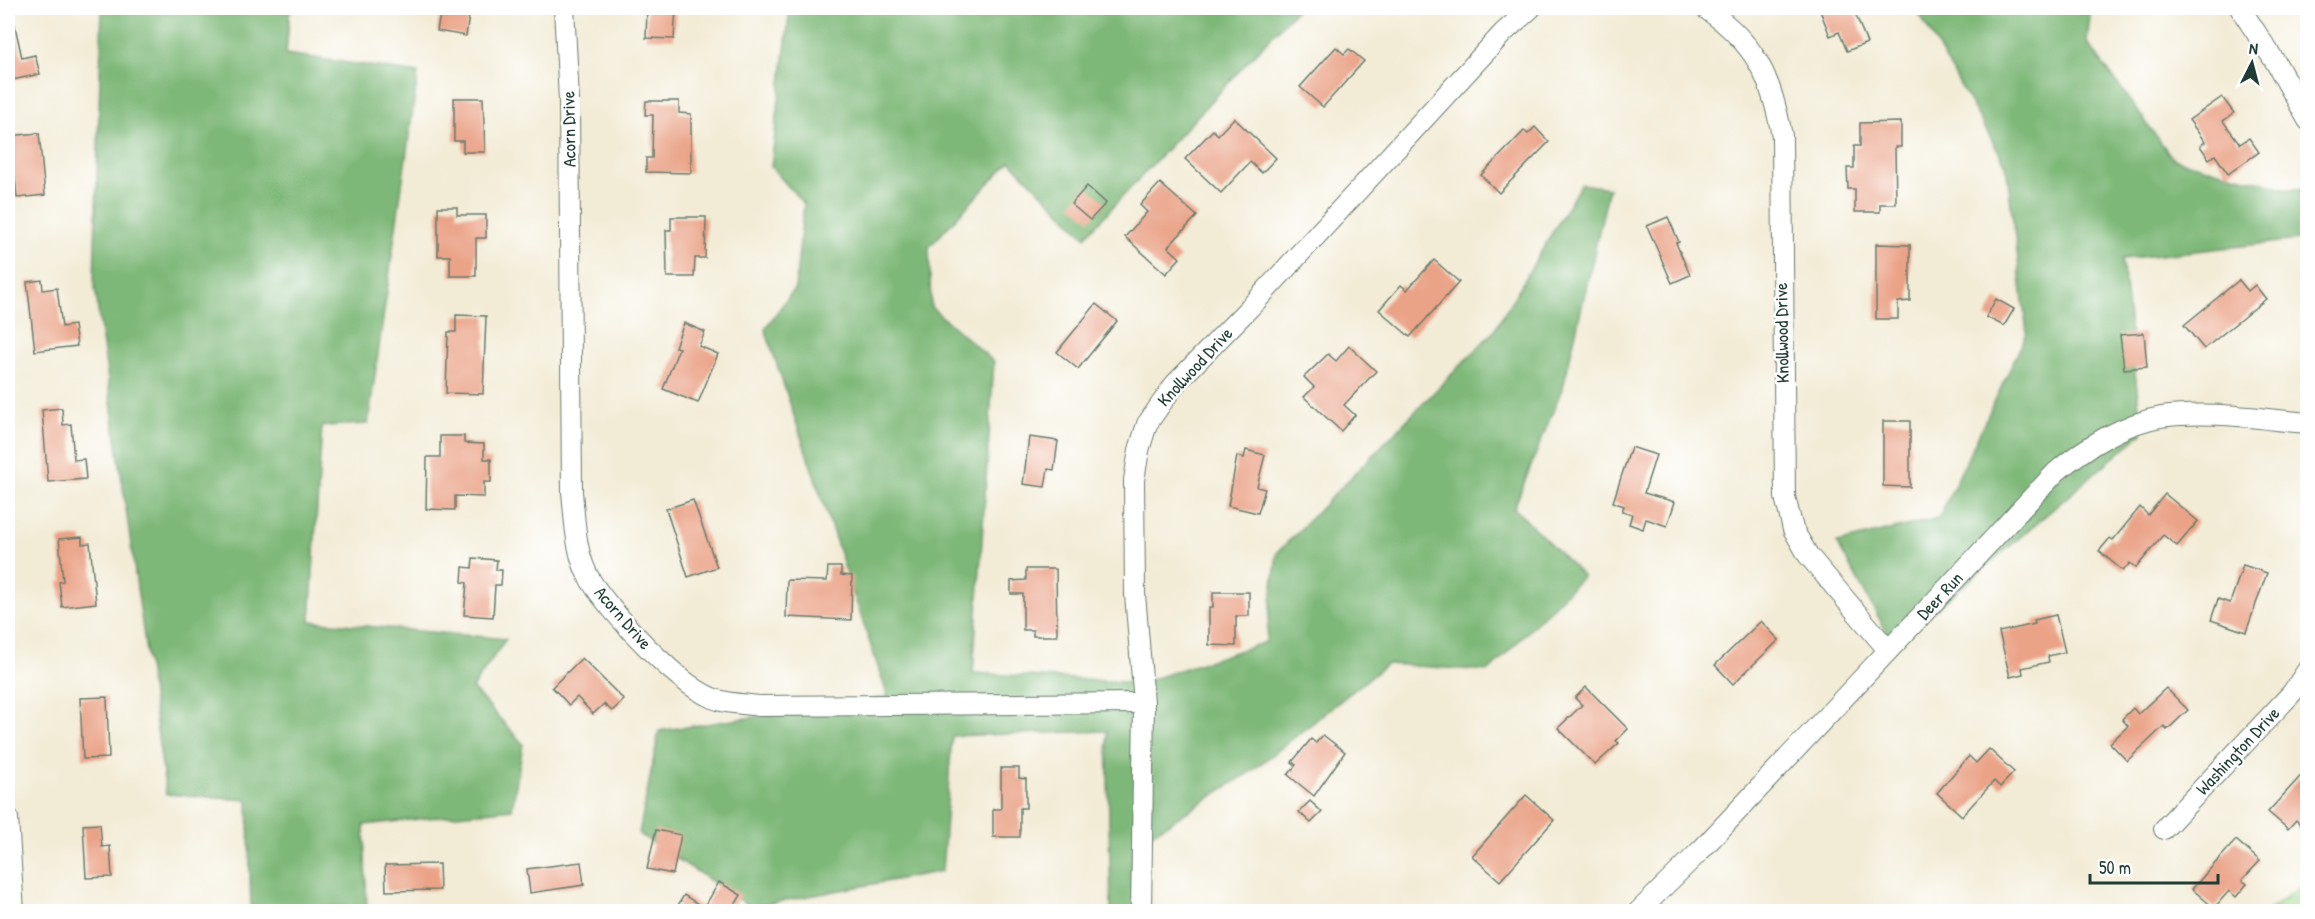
<svg xmlns="http://www.w3.org/2000/svg" width="2315" height="919" font-family="'Patrick Hand',sans-serif">
<rect width="100%" height="100%" fill="#fff"/>
<filter id="ink" filterUnits="userSpaceOnUse"><feTurbulence type="fractalNoise" baseFrequency=".0167" numOctaves="2"/><feDisplacementMap in="SourceGraphic" scale="12" xChannelSelector="R" yChannelSelector="G"/><feConvolveMatrix kernelMatrix="1 2 1 2 8 2 1 2 1" color-interpolation-filters="sRGB"/></filter>
<filter id="wash" filterUnits="userSpaceOnUse"><feTurbulence type="fractalNoise" baseFrequency=".008" numOctaves="4" result="noise"/><feDisplacementMap in="SourceGraphic" scale="24" xChannelSelector="R" yChannelSelector="G"/><feGaussianBlur stdDeviation="1.35" result="paint"/><feColorMatrix in="noise" values="0 0 0 0 0 0 0 0 0 0 0 0 0 0 0 0 0 1.4 0 .05"/><feComposite in="paint" operator="in"/></filter>
<g filter="url(#wash)">
<rect width="100%" height="100%" fill="#f2ebd5"/>
<path fill="#9dd88c" stroke="#5e8a60" stroke-width="1.5" d="M2307,882V911H2268Z"/>
<g fill="#7eb878" stroke="#4e7a56" stroke-width="1.5">
<path d="M102,8H290L286,54L418,73L368,424L322,426L310,621L506,639L472,688L523,744L512,809L364,825L367,911H251L248,800L166,794L94,281Z"/>
<path d="M790,8H1298L1085,237L1010,161L929,247L931,307L994,362L973,673L1140,683L1266,642L1277,553L1494,331L1581,184L1609,188L1564,384L1514,508L1583,576L1489,671L1387,664L1252,771L1139,842L1137,911H1111L1107,731L952,736L942,871L751,907L639,834L659,731L888,697L765,329L795,288L804,204L771,167Z"/>
<path d="M1916,8H2091L2087,42L2173,159L2288,189H2307V247L2298,240L2122,259L2142,433L1894,645L1837,543L1939,518L2027,333L2006,165Z"/>
</g>
<g id="blocks">
<g fill="#eaa387">
<path d="M441,8H470L466,36L437,31Z"/>
<path d="M647,8H676L674,39L646,38Z"/>
<path d="M1819,8H1853L1867,43L1847,51L1839,32L1830,36Z"/>
<path d="M13,17L22,58L35,55L40,74L8,81V18Z"/>
<path d="M1336,47L1344,54L1349,49L1364,61L1323,107L1300,87Z"/>
<path d="M2222,97L2234,113L2223,121L2240,144L2249,138L2259,152L2228,174L2215,155L2209,159L2200,146L2205,142L2189,120Z"/>
<path d="M454,98H483L485,152H463V141H454Z"/>
<path d="M646,101H679V113L691,114V173L646,172V158H652L653,115H645Z"/>
<path d="M1234,118L1276,158L1262,173L1250,162L1221,193L1185,159L1213,130L1218,135Z"/>
<path d="M1901,122V147H1895L1896,204H1880V212H1855V189H1848L1847,168H1854V146H1860V123Z"/>
<path d="M1535,127L1549,142L1499,193L1481,175L1524,131L1528,134Z"/>
<path d="M39,133L45,195L17,198L15,178L8,179V136Z"/>
<path d="M1160,183L1197,216L1168,247L1180,258L1166,274L1125,237L1147,212L1140,205Z"/>
<path d="M1087,186L1106,203L1090,220L1071,204Z"/>
<path d="M438,207H457V215H486V238H476V276H450V256H438Z"/>
<path d="M671,217H706L705,258H695L694,277H667L666,230H671Z"/>
<path d="M1668,217L1679,242L1676,243L1690,275L1672,283L1647,226Z"/>
<path d="M1876,244L1910,245V301L1898,302V319H1876Z"/>
<path d="M1434,260L1459,282L1410,337L1379,310L1401,285L1407,290Z"/>
<path d="M42,280L43,290L57,288L62,327L74,325L77,346L35,351L27,282Z"/>
<path d="M2239,280L2248,291L2255,285L2266,299L2204,349L2184,325Z"/>
<path d="M1996,299L2014,309L2004,326L1986,317Z"/>
<path d="M1096,304L1117,321L1078,369L1057,352Z"/>
<path d="M456,315L486,316L483,394L446,393L448,332H456Z"/>
<path d="M684,323L705,332L699,346L718,354L698,403L663,389L679,348L675,347Z"/>
<path d="M2144,333L2147,367L2124,369L2120,335Z"/>
<path d="M1349,346L1376,371L1344,405L1355,415L1341,431L1304,397L1314,387L1304,377L1328,354L1336,361Z"/>
<path d="M62,408L63,425L71,424L74,460L84,459L86,479L48,482L42,410Z"/>
<path d="M1883,421H1910V487L1883,486Z"/>
<path d="M440,436H464V443L484,444V459H491V482H484V497L455,496V510L426,509L427,457H440Z"/>
<path d="M1029,437L1058,441L1054,470L1048,469L1045,487L1023,484Z"/>
<path d="M1631,447L1656,455L1644,493L1675,502L1667,526L1646,519L1643,529L1629,524L1632,514L1622,511L1624,506L1613,502Z"/>
<path d="M1246,450L1265,455L1257,487L1265,489L1258,513L1228,506L1237,456L1244,458Z"/>
<path d="M2165,494L2198,521L2177,546L2163,535L2136,568L2130,563L2123,571L2099,551L2110,538L2113,540L2140,507L2148,515Z"/>
<path d="M693,500L717,567L688,577L666,509Z"/>
<path d="M82,537V544L90,543L96,603L62,607L59,582L63,581L59,539Z"/>
<path d="M473,558L497,560L496,570H502L501,585H495L493,617L464,615L467,583L462,582L463,567L472,568Z"/>
<path d="M2243,565L2267,573L2246,632L2211,620L2218,599L2230,603Z"/>
<path d="M828,567H841V575L852,576L851,620L786,617L787,580L827,581Z"/>
<path d="M1026,569H1056L1057,636H1033V630H1023V594H1011V581L1026,580Z"/>
<path d="M1213,592H1249V616H1236V646L1209,645V607H1213Z"/>
<path d="M2056,615L2065,652L2048,656L2049,662L2022,668L2023,674L2010,677L1999,632L2035,624L2034,620Z"/>
<path d="M1761,621L1779,640L1733,684L1715,665Z"/>
<path d="M582,658L624,700L612,711L604,704L593,714L577,697L569,705L552,687Z"/>
<path d="M1586,687L1628,729L1616,741L1619,743L1595,765L1558,728L1582,705L1575,698Z"/>
<path d="M2166,688L2188,710L2167,730L2164,726L2127,761L2110,743L2128,726L2122,719L2133,708L2138,714Z"/>
<path d="M107,697L109,758L83,759L80,698Z"/>
<path d="M1323,735L1345,752L1314,796L1288,775L1296,765L1292,762L1311,739L1316,743Z"/>
<path d="M1989,749L2014,772L2000,787L1994,781L1962,816L1937,793L1969,756L1976,763Z"/>
<path d="M1001,768H1019V778L1026,779V808H1020V837H993V809H1001Z"/>
<path d="M2307,769V831L2296,820L2288,829L2268,812Z"/>
<path d="M1526,795L1554,820L1500,881L1472,856Z"/>
<path d="M1310,801L1322,812L1311,823L1299,812Z"/>
<path d="M100,824L102,847L110,846L112,877L86,878L83,825Z"/>
<path d="M656,830L681,835L673,874L647,869Z"/>
<path d="M2236,840L2260,861L2242,880L2247,884L2236,897L2229,891L2214,908L2192,889Z"/>
<path d="M581,862L584,885L530,893L527,869Z"/>
<path d="M439,864L440,890L386,891L385,865Z"/>
<path d="M719,882L741,895L731,912H674L684,895L704,908Z"/>
</g>
</g>
</g>
<g filter="url(#ink)">
<use href="#blocks" fill-opacity="0" stroke="#697a6c" stroke-width="1.5"/>
<g fill="none" stroke-linecap="round" stroke-linejoin="round">
<defs>
<g id="minor">
<path d="M564,8L569,100L572,492C575,521 575,555 591,581C611,613 682,690 718,700C731,704 746,704 759,706L1144,703"/>
<path d="M1705,8C1756,44 1771,76 1782,136L1785,497L1793,529L1808,555L1888,650"/>
<path d="M2240,8L2276,63L2308,120"/>
<path d="M8,818L14,912"/>
<path d="M2164,829L2292,693L2308,669"/>
<path d="M1141,912L1144,703L1135,594L1134,480L1139,450L1147,424L1175,384L1257,300L1503,33L1531,8"/>
<path d="M1638,912L1701,850L2056,472C2084,448 2124,423 2161,417C2209,410 2260,419 2308,423"/>
</g>
</defs>
<use href="#minor" stroke="#697a6c" stroke-width="22"/>
<use href="#minor" stroke="#fff" stroke-width="20"/>
</g>
</g>
<g text-anchor="middle" stroke-width="5" stroke-linejoin="round" paint-order="stroke">
<g font-size="18" fill="#1f3d34" stroke="#fff">
<text transform="translate(569 129) rotate(-91)" y="6">Acorn Drive</text>
<text transform="translate(1782 333) rotate(-91)" y="6">Knollwood Drive</text>
<text transform="translate(1195 367) rotate(-47)" y="6">Knollwood Drive</text>
<text transform="translate(1940 596) rotate(-47)" y="6">Deer Run</text>
<text transform="translate(623 618) rotate(49)" y="6">Acorn Drive</text>
<text transform="translate(2238 751) rotate(-47)" y="6">Washington Drive</text>
</g>
</g>
<rect width="2315" height="919" fill="none" stroke="#fff" stroke-width="30"/>
<g transform="translate(2252 63) rotate(6)" stroke="#ffffff" stroke-width="4.5" paint-order="stroke">
<path d="M0-4.5L10 22L0 15L-10 22Z" fill="#1f3d34"/>
<text y="-9" font-size="16" font-weight="bold" text-anchor="middle" fill="#1f3d34">N</text>
</g>
<path d="M2090 874v9h128v-9" fill="none" stroke="#1f3d34" stroke-width="3"/>
<text x="2099" y="874" font-size="18" fill="#1f3d34" stroke="#ffffff" stroke-width="4.5" paint-order="stroke">50 m</text>
</svg>
